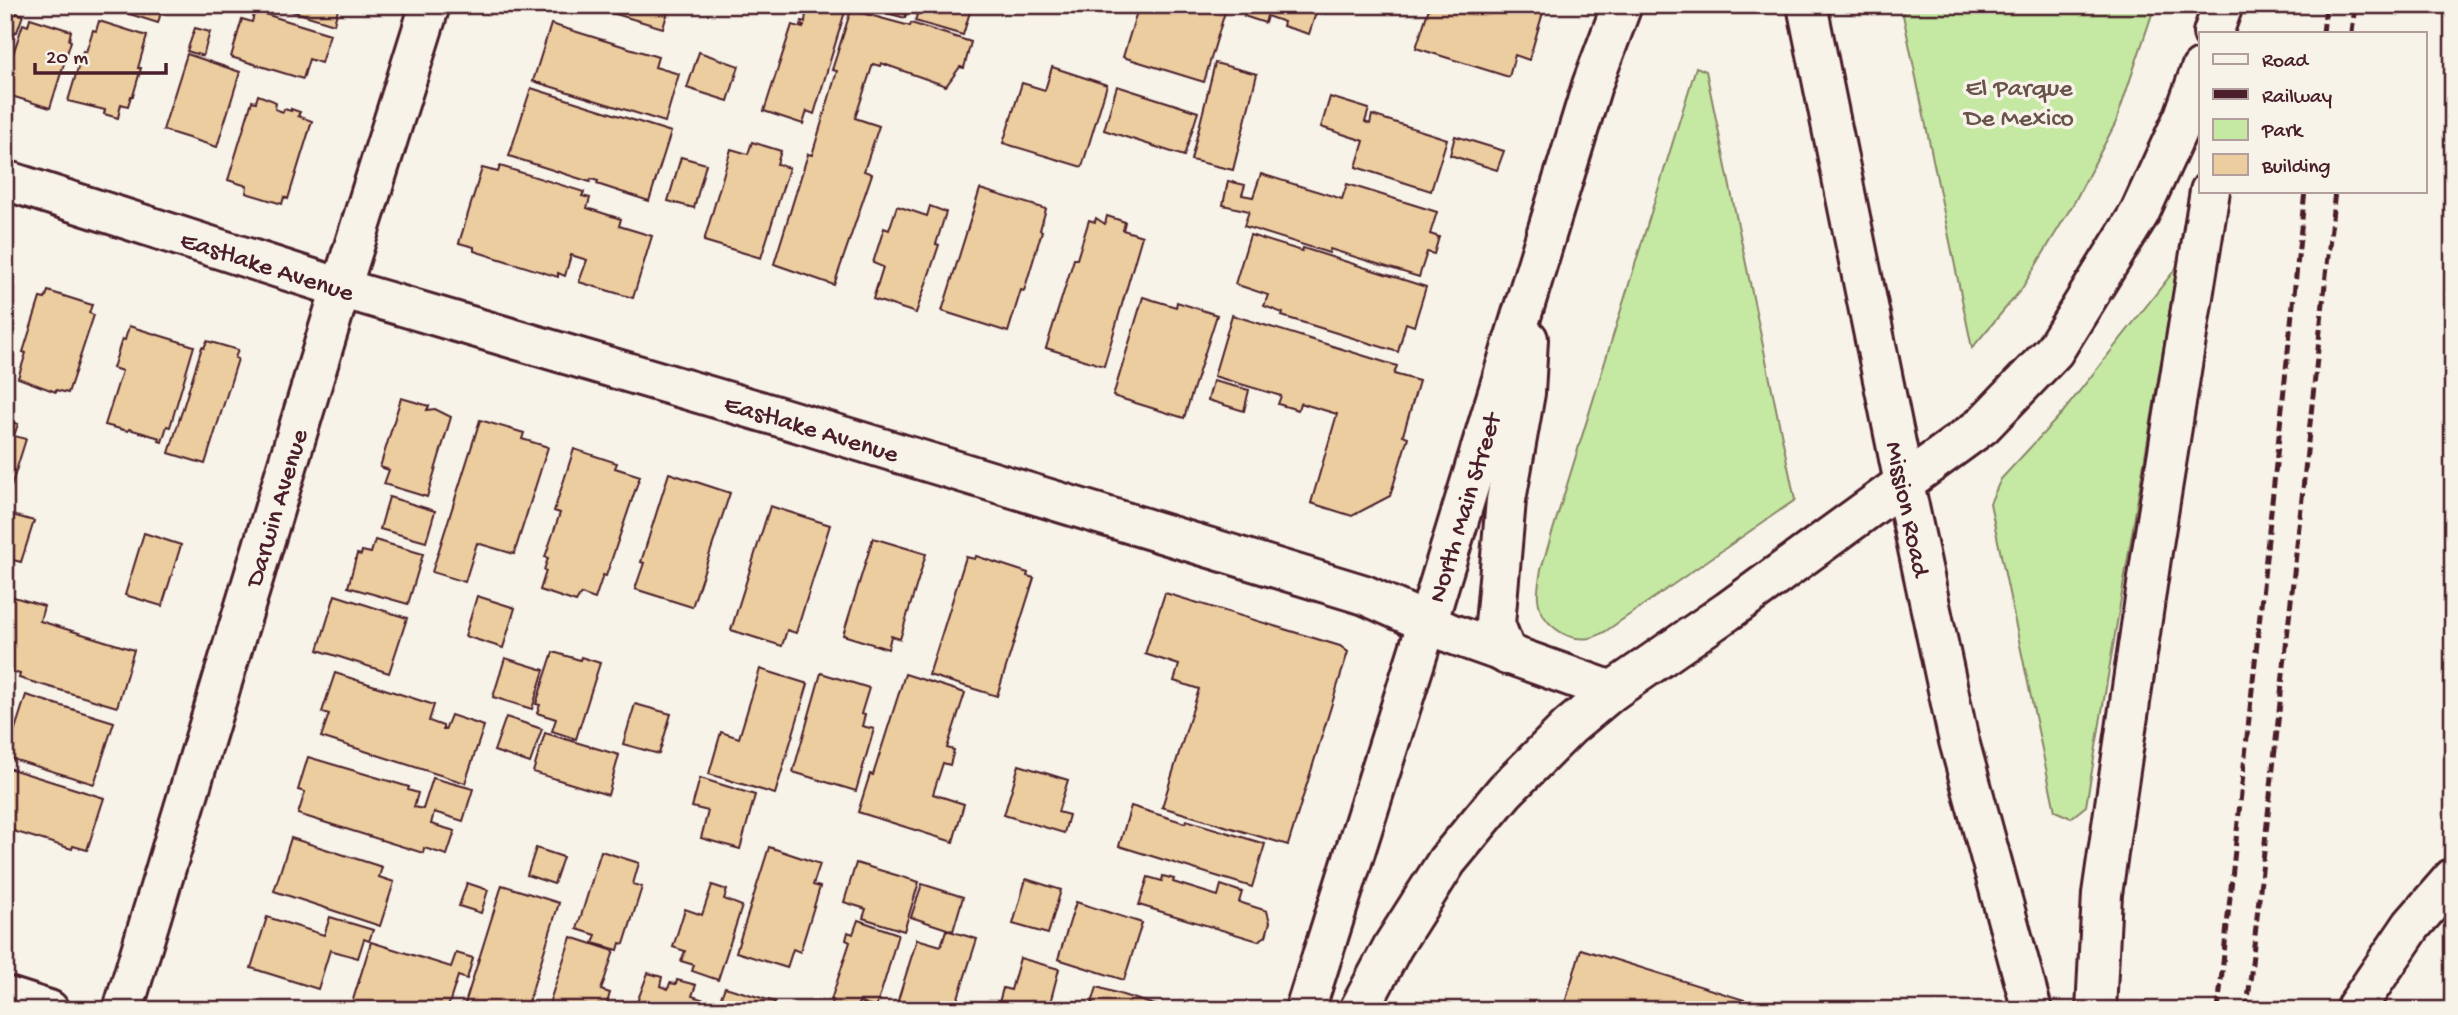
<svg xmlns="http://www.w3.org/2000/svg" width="2458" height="1015" font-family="'Gochi Hand',sans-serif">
<rect width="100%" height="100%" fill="#f7f3e8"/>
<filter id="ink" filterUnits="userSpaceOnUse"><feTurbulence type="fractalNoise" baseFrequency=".0143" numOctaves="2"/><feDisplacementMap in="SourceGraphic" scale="14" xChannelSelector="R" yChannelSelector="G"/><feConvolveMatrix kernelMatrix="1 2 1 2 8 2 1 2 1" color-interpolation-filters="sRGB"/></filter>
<g filter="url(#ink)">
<g fill="#c5e9a3" stroke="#888467" stroke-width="2">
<path d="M1901,5H2155L2116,122L2075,201L2021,290L1972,348Z"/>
<path d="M1696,67L1706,71L1795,500L1606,631C1602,633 1595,637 1590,638C1565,642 1540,622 1538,598C1537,589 1540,578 1541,569Z"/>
<path d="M2177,267L2086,806L2071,818L2055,811L1990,503L2001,479L2063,412Z"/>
</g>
<g fill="#eccd9f" stroke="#4a1f2b" stroke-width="2">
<path d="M101,5H163L158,23Z"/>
<path d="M272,5H339L334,24Z"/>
<path d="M585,5H670L663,28Z"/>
<path d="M807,5H847L814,114L807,111L803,124L764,111L792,25L803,28L804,26L801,25L802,21L805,22Z"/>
<path d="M874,5H915L913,12L907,11L905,18L873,9Z"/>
<path d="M920,5H972L963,35L915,21Z"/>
<path d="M1139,5H1227L1204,82L1123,57Z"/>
<path d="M1247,5H1312L1311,8L1317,10L1309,34L1283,26L1284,22L1267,16L1265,23L1244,16Z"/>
<path d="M1430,5H1533L1544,9L1529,60L1515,55L1509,77L1416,48Z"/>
<path d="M5,10L23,15L17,32L14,31L5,59Z"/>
<path d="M851,10L910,26L911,23L971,42L964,68L960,67L946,86L881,63L880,66L873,64L855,118L879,126L864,171L872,174L834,285L774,264L808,154L812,155L837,71L832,70Z"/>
<path d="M255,11L330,34L321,63L309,59L303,79L231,57L242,19L252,22Z"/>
<path d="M30,18L71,31L69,40L71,41L50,108L5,94V78L23,24L28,26Z"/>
<path d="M99,21L147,36L138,68H141L133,96H131L128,106L121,104L118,118L104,114L105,110L68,101L83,51L86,52L93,30L96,31Z"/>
<path d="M551,24L658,57L655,67L679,74L665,122L533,81Z"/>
<path d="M195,28L210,32L203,56L187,51Z"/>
<path d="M699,52L739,66L728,101L687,88Z"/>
<path d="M187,54L240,72L217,147L163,130Z"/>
<path d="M1215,63L1257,74L1233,170L1191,160Z"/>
<path d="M1052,67L1107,85L1082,167L1003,143L1022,83L1045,90Z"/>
<path d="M1117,86L1198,112L1184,156L1104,130Z"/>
<path d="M531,88L671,132L649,201L597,184L598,181L591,179L590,182L509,156Z"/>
<path d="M258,95L274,101L276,103L275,109L283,112L284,109L291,111V109L300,112L298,116L312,121L288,199L284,197L282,204L246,193L247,186L228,180L252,101L256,102Z"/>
<path d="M1330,97L1369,109L1365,122L1370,124L1372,115L1447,139L1431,191L1356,167L1364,141L1321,127Z"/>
<path d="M1455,136L1504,151L1497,170L1450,155Z"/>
<path d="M752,142L781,151L777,164L789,168L761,258L704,241L731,149L748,154Z"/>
<path d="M681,157L706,164L694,208L668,201Z"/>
<path d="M500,166L584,192L582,196L590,198L587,208L621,219L619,226L652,236L633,298L579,282L587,260L571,255L565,276L558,273V277L474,251V247L459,243L482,168L498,172Z"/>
<path d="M1261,174L1342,199L1347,184L1437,212L1430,234L1439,237L1434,254L1427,252L1419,277L1330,249L1329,253L1244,226L1249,211L1223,205L1228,181L1245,185L1242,195L1253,197Z"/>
<path d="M980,189L1046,209L1040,230L1042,231L1024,291L1021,290L1008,332L942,311Z"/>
<path d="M897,206L927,216L930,206L946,212L936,244L939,245L916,313L873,299L883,267L873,263L884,228L889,230Z"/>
<path d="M1107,216L1125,222L1123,230L1142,236L1104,366L1046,348L1074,259H1077L1089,220L1095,222L1096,218L1105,224Z"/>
<path d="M1250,235L1302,251L1303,248L1426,287L1414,326L1406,323L1398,352L1282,316L1283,313L1264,306L1268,295L1235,284Z"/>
<path d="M48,291L92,305L89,313L94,315L68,393L56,390V392L18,378L26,353L23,352L40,298L45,299Z"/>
<path d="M1143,297L1176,307L1177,302L1217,315L1184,418L1113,396Z"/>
<path d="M1232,315L1397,366L1394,374L1419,381L1403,435L1408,437L1390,496L1352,516L1311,503L1337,414L1300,403L1298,410L1278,404L1281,396L1214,376Z"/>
<path d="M129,326L194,346L170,427L167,426L162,442L159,441L160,438L129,429L128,431L105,425L122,371L113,368L122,339L125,340Z"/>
<path d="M207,341L238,350L235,358L238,359L205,464L169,453L202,347L204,348Z"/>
<path d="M1213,381L1249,390L1244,411L1208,400Z"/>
<path d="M401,398L429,406L427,410L435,409L451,417L427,497L384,484L389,470L380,467Z"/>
<path d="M5,420L18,424L14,436L26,439L5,506Z"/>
<path d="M480,420L524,433L522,439L548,447L514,554L477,543L465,582L432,572Z"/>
<path d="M574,449L617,463L615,468L640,476L606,576L603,575L595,599L581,594L576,602L540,590L546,571L544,570L548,558L545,557L560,513L554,511Z"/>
<path d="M669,473L730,493L692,607L635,589L644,563L641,562Z"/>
<path d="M389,497L435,511L426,542L380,529Z"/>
<path d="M770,506L830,525L796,633L787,630L782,646L731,630Z"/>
<path d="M5,513L34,521L21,562L5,558Z"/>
<path d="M144,533L181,545L162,606L125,595Z"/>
<path d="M873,538L926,554L900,639L891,636L888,649L843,635Z"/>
<path d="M375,540L423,554L408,604L348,587L357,554L361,555L362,551L371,553Z"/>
<path d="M976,556L1028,573L1027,576L1034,578L997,696L929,675L966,557L975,559Z"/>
<path d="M1165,593L1340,646L1348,652L1288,845L1162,807L1199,689L1174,681L1179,665L1145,654Z"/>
<path d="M7,595L44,606L40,621L134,650L117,707L19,678L20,674L5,670V601Z"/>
<path d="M335,595L407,618L389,673L318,650Z"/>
<path d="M477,596L515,608L503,648L465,636Z"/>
<path d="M553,652L580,660L581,657L600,663L576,739L552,731L556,719L537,713L540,705L536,704Z"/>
<path d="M505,658L544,670L532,709L493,697Z"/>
<path d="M760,669L808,684L775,794L709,774L721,732L739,738Z"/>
<path d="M335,673L434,705L429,721L443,726V730H445L451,715L484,726L465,783L321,737L329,714L322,712Z"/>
<path d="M821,673L869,688L861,714L865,715L862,726L874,729L856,791L793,772Z"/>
<path d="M905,674L965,693L947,748L954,750L950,765L943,763L933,794L964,804L953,842L858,812L870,774L873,775Z"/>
<path d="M26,695L114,722L94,784L6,757Z"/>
<path d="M635,704L671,714L659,754L623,744Z"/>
<path d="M506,717L542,729L530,763L494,751Z"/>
<path d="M545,733L619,755L608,795L533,772Z"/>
<path d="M308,757L409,787L408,790L418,793L414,807L423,809L433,778L473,789L463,821L434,812L431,824L455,831L447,855L424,848L423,853L298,814L305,792L298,790Z"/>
<path d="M1019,765L1068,780L1058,812L1069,815L1064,833L1004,815Z"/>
<path d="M5,767L104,798L87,850L73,846L72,849L10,830L9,834L5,833Z"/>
<path d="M700,778L755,795L740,849L701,838L708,811L692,807Z"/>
<path d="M1131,806L1185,823L1186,820L1265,844L1252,887L1119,846Z"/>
<path d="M291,838L382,867L379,877L394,882L380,926L274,891Z"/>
<path d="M769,847L820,864L813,885L820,887L800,952L793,949L787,968L736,952Z"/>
<path d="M536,848L563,857L554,884L527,875Z"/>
<path d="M601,851L639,863L633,884L642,887L624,944L620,943L618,950L593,943L596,935L577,929Z"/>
<path d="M856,863L919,882L904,931L863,918L866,909L844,902Z"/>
<path d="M1163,876L1174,879L1173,882L1218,896L1221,885L1242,892L1239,902L1267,911L1270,922L1266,936L1258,941L1139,905L1148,877L1162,881Z"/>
<path d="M1026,879L1061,890L1048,934L1013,924Z"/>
<path d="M467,883L488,890L481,913L459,906Z"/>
<path d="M922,884L963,897L953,931L911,917Z"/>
<path d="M502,885L559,903L526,1010H463Z"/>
<path d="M712,885L727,890L724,899L742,906L718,980L692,971L694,965L681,961L685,951L673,947L685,909L702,915Z"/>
<path d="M1076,902L1142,923L1124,980L1058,959Z"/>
<path d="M267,917L324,935L330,917L373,930L369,941L364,939L358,958L330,950L318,989L251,968Z"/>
<path d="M858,920L898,934L887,973L876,1008L859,1002L855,1010H830L833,1000H831L850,942L846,940L848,932L853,934Z"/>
<path d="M946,930L977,939L954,1010H895L917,939L941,946Z"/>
<path d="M571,937L614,951L601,990L610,993L605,1010H547Z"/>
<path d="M371,942L451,967L456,953L473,958L467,979L458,976L447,1010H372L352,1003Z"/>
<path d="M1581,949L1754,1003L1751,1010H1563Z"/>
<path d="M1020,958L1059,969L1050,1003L1046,1002L1043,1010H997L1003,988L1011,990Z"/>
<path d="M648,973L662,977L660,986L668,989L670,983L676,984L677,980L696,985L692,996L710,1002L708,1010H634Z"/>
<path d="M725,987L775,1002L773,1010H716Z"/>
<path d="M1097,987L1171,1010H1090Z"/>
</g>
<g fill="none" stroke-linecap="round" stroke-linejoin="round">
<defs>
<g id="minor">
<path id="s1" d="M5,180L341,288L770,414L1365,595L1452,634L1612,691"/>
<path d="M5,996L49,1010"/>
<path d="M2357,1006L2412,925L2453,878"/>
<path id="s2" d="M123,1010L341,288L430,5"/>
</g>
<g id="major">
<path id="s3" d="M1807,5L1904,483L1959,741L2032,1010"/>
<path d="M2213,33L2223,5"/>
<path d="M1507,655L1495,624L1506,500L1525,393L1528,339"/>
<path id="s4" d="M1305,1010L1427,624L1592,85L1622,5"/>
<path d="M1359,1010L1393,946L1447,861L1505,791L1569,727L1612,691L1728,611L1982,426L2054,351L2139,214L2184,116L2201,69"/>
<path d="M2096,1010L2102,894L2152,551L2210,191"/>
<path d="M2355,1010L2357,1006"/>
</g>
</defs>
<use href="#minor" stroke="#4a1f2b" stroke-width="44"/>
<use href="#major" stroke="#4a1f2b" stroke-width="44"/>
<use href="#minor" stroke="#f7f3e8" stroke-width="38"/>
<use href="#major" stroke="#f7f3e8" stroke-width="38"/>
<g stroke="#4a1f2b" stroke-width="5" stroke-dasharray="10 5" stroke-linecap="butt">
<path d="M2323,33L2326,5"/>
<path d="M2352,33L2355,5"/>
<path d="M2218,1010L2305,191"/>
<path d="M2247,1010L2335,191"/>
</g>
</g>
</g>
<g text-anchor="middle" stroke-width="7" stroke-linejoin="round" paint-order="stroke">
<g font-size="26" fill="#695249" stroke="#f7f3e8">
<text x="2019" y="95">El Parque<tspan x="2019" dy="30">De Mexico</tspan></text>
</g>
<g font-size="26" fill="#4a1f2b" stroke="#f7f3e8">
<text dy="9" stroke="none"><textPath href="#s1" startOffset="276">Eastlake Avenue</textPath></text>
<text dy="9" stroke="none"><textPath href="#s1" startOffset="844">Eastlake Avenue</textPath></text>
<text dy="9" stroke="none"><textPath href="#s2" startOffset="525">Darwin Avenue</textPath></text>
<text dy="9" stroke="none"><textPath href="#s4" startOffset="527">North Main Street</textPath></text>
<text dy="9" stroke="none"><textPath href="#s3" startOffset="514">Mission Road</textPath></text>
</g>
</g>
<rect width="2458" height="1015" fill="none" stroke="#f7f3e8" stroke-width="28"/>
<rect x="14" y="14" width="2430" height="987" fill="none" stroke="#4a1f2b" stroke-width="2.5" filter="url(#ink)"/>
<rect x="2199" y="32" width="228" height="161" fill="#f7f3e8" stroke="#b29e9c" stroke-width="2"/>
<rect x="2213" y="54" width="35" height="10" fill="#f7f3e8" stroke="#b29e9c" stroke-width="2"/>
<text x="2262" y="66" font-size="21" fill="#4a1f2b">Road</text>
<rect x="2213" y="89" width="35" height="10" fill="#4a1f2b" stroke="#b29e9c" stroke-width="2"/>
<text x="2262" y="102" font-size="21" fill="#4a1f2b">Railway</text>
<rect x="2213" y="119" width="35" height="21" fill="#c5e9a3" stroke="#b29e9c" stroke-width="2"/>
<text x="2262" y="136" font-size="21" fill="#4a1f2b">Park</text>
<rect x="2213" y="154" width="35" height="21" fill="#eccd9f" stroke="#b29e9c" stroke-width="2"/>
<text x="2262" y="172" font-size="21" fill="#4a1f2b">Building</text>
<path d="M35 63v10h131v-10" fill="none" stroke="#4a1f2b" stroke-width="3.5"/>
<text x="46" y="63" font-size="21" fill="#4a1f2b" stroke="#f7f3e8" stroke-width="5" paint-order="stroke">20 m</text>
</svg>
